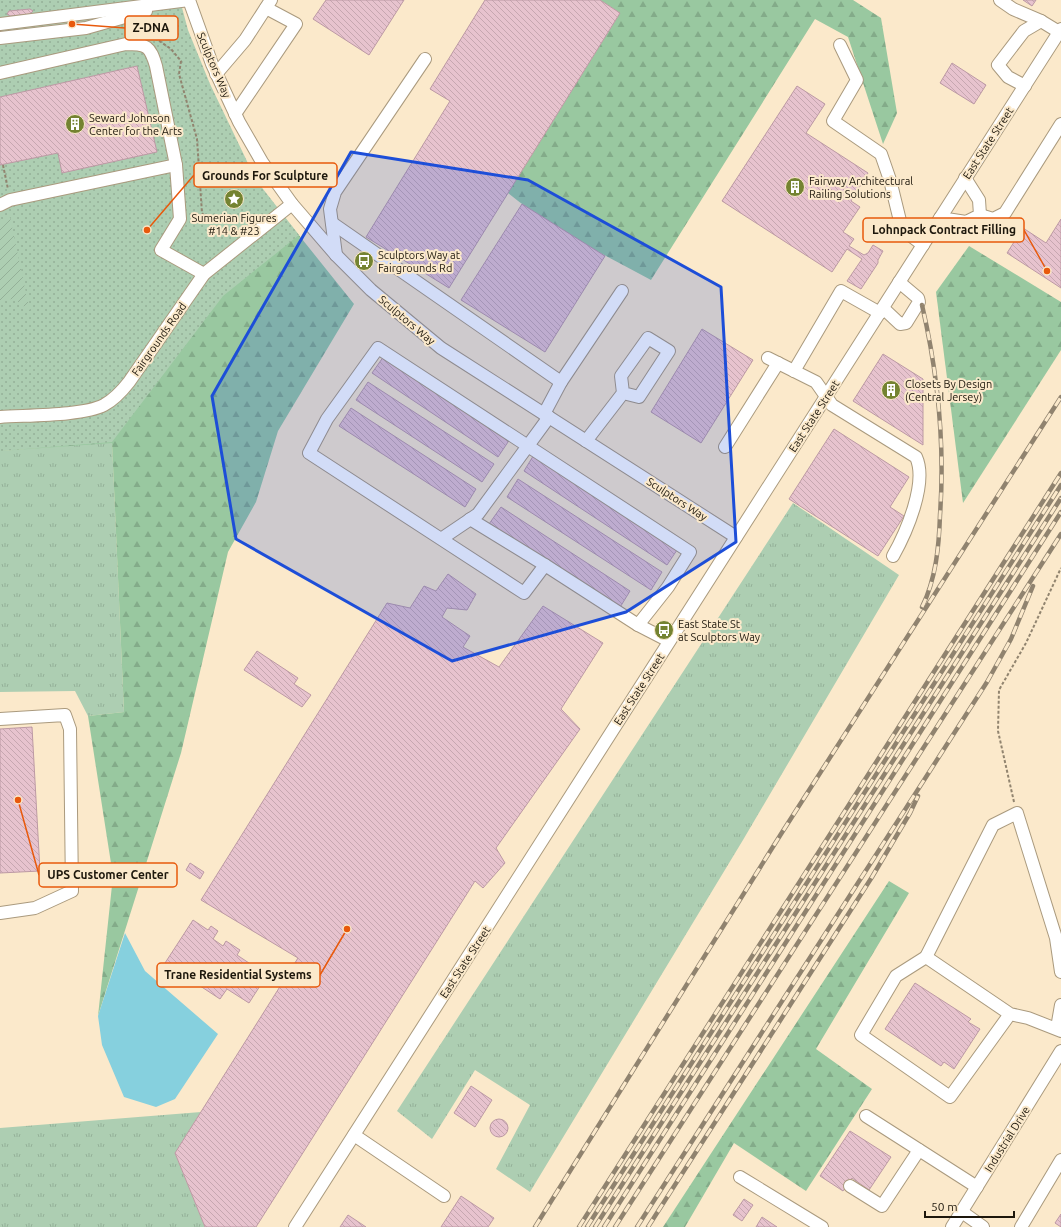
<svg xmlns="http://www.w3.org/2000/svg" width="1061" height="1227" font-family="Ubuntu,sans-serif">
<defs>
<pattern id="grass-tufts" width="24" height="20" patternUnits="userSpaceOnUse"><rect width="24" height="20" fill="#adceb2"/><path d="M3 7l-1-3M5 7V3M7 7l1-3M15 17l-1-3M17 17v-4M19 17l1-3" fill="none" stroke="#94b098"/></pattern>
<pattern id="forest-firs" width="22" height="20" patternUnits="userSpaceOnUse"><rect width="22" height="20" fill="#99c8a0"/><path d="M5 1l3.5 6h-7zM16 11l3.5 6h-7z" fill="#83ab89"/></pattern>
<pattern id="park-dots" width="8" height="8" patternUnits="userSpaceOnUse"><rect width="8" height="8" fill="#adceb2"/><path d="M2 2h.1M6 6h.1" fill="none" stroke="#94b098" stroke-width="1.8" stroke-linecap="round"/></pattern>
<pattern id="garden-furrows" width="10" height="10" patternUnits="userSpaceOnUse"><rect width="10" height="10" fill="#adceb2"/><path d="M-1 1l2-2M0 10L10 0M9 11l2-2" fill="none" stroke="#94b098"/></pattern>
<pattern id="building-back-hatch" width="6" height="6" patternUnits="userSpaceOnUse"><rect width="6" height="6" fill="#e7c3ce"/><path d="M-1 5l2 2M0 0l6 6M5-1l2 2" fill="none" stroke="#c6a7b0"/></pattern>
</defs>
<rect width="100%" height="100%" fill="#fbe9cb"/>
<g fill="url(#grass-tufts)">
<path d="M112,442L124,712L88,716L75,691L0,692V451Z"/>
<path d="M793,503L899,575L743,840L530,1192L496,1169L530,1105L475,1070L432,1139L397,1111Z"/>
<path d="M201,1112L175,1153L205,1227H0V1128Z"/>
</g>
<g fill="url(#forest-firs)">
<path d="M600,0H853L881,18L897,113L883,144L848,37L815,19L651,280C602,254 551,228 508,193L620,13Z"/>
<path d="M290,224L354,304L278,431L256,502L228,552L181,753L98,1016L113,876L88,716L124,712L112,443L0,451V429L209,283Z"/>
<path d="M969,246L1061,302V350L963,503L936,292Z"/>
<path d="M889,881L909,893L816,1049L872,1089L806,1191L734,1143L685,1227H663Z"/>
</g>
<path fill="url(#park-dots)" d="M0,0H180L188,30L210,84L256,180L299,235L223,296L112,442L0,451Z"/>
<path fill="url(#garden-furrows)" d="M10,217L27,298L30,311L14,299L0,300V220Z"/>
<path fill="#86d0de" d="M125,933L145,971L218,1034L175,1099L156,1107L124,1097L102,1045L98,1016Z"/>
<g fill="url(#building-back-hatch)" stroke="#bc99a4">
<path d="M326,0H404L369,55L313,19Z"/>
<path d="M485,0H600L620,13L449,288L366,237L450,101L430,89Z"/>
<path d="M1023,0H1036L1032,6Z"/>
<path d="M30,9L33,11L30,14L10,16L7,14L9,11Z"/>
<path d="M952,63L986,85L974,104L940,83Z"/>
<path d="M137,66L157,152L62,173L58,153L0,165V97Z"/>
<path d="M797,86L825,104L806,133L868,173L851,201L860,207L843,232L854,239L849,246L864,255L868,253L873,245L883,251L878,260V263L861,289L847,281L862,259L847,249L832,272L722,201Z"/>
<path d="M522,204L605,256L545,352L461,300Z"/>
<path d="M1061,219V288L1007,253L1023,228L1046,243Z"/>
<path d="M702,329L753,360L701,443L651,412Z"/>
<path d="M883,354L923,379V445L853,401Z"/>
<path d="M384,356L510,439L498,457L372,373Z"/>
<path d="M368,382L494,464L482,482L356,400Z"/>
<path d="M351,408L476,489L465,507L339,426Z"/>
<path d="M834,429L909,477L890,507L904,516L878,556L789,499Z"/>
<path d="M535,453L679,547L667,565L524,471Z"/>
<path d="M518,479L662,572L651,590L507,497Z"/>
<path d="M501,507L630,591L619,609L489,524Z"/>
<path d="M448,574L476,594L467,610L447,608L442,617L470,636L463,647L499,667L543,606L603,643L561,709L580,729L496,848L505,863L483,888L475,881L256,1227H205L175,1153L298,958L201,900L387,603L410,608L424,586L436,591Z"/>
<path d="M257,651L298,678L294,684L311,695L302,707L244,670Z"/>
<path d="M32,727L40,871L0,873V729Z"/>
<path d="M190,863L204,872L200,879L186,870Z"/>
<path d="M193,920L208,930L211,926L218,931L213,939L223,946L226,941L240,950L237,955L267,975L249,1003L227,989L220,999L165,963Z"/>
<path d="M915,983L971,1019L968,1022L980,1029L954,1069L944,1062L941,1066L885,1029Z"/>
<path d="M471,1086L492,1100L475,1127L454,1113Z"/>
<circle cx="499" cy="1128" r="9"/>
<path d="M850,1131L891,1157L869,1190L852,1178L843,1191L820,1176Z"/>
<path d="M461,1196L494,1218L488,1227H441Z"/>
<path d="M744,1199L753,1205L742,1221L733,1215Z"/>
<path d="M1061,1214V1227L1055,1223Z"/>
<path d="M348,1215L366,1227H340Z"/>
<path d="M762,1217L777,1227H756Z"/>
</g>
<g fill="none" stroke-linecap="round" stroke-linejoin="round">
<defs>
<g id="minor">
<path d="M189,0L212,64L239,122L262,162L292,204L336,255L371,290L441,348L736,537"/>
<path d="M1000,0L1013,9L1041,21"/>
<path d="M0,24L189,0"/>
<path d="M0,38L86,28L146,11"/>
<path d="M840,45L857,80L833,121L881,154L890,180L902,229L923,245"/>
<path d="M0,73L126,44C147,44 150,46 156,66L176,165L180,219L161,250L204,274"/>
<path d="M216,74L245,40L271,0"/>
<path d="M1025,86L1008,77L998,65L1024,31L1041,21L1059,32"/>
<path d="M235,114L296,24L266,8"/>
<path d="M0,205L10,200L176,165"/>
<path d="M980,215L993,219L1005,213L1061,124"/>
<path d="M940,218L966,222L980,215L979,200L965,178"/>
<path d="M332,223L561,382L544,414"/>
<path d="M336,255L330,209L335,192L425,59"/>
<path d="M883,308L900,324L906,323L919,302L918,298L899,282"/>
<path d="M768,358L816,382L832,405L916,457C928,483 906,533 893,556"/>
<path d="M794,371L841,291L880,313"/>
<path d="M561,382L622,291"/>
<path d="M0,417C26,415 83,416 104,405C115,399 122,391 129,382L204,274L292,204"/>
<path d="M586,441L623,393L621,376L648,338L669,351L639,397L623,393"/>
<path d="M725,447L778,363"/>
<path d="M470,519L545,565"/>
<path d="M441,539L309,453L327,419L378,348L690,552L668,587L638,625L545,565L524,593L441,539L478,514L549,417"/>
<path d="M638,625L669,641"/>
<path d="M0,719L65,715L70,729L72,891L35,908L0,913"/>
<path d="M926,957L993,825L1017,813L1056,938L1061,972"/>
<path d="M1010,1014L950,1097L861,1035L896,976L926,957L1010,1014L1028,1018L1061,1031"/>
<path d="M1057,1028L1061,1005"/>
<path d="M866,1116L977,1187"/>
<path d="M354,1135L444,1196"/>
<path d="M740,1177L822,1227"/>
<path d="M850,1186L882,1206L919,1150"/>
<path d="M962,1212L983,1227"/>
<path d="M295,1227L1061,29"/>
<path d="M952,1227L1061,1051"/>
<path d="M1021,1227L1061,1160"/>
</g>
</defs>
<use href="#minor" stroke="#aa9a7e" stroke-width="14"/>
<g stroke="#91846f" stroke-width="2" stroke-dasharray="3 2" stroke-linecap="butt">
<path d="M155,38L171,49L181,61L179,74L197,139L202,213L212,227"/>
<path d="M3,165L8,189"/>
<path d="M1014,802L998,731L999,690L1026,643L1061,568"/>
</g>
<use href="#minor" stroke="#fff" stroke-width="12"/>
<defs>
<g id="rail">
<path d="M922,607C936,579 939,546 940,515C945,444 938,374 922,305"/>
<path d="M535,1227L781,834L1061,397"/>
<path d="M579,1227L1061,473"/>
<path d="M587,1227L1061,485"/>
<path d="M595,1227L1061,498"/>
<path d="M604,1227L1061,512"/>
<path d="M615,1227L1061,534"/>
<path d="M637,1227L987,682L1011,639L1033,586"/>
<path d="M648,1227L872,877L910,813L918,796"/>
</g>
</defs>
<use href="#rail" stroke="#90836f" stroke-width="4.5"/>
<use href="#rail" stroke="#fbe9cb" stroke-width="3" stroke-dasharray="9" stroke-linecap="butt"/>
</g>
<path fill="#1d4ed8" fill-opacity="0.2" stroke="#1d4ed8" stroke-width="3" stroke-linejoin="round" d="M351,152L528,180L721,287L736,542L626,612L452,661L236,539L212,396Z"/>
<defs>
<symbol id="building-disc" viewBox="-11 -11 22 22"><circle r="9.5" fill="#748331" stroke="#fbe9cb"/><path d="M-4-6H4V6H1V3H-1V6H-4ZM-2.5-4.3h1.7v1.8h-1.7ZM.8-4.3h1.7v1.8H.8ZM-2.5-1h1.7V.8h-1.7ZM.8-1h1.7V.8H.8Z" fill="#fff"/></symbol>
<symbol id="sight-disc" viewBox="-11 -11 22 22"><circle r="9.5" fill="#748331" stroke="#fbe9cb"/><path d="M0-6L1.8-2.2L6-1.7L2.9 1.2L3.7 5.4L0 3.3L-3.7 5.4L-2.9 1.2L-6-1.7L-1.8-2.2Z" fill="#fff"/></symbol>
<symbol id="bus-disc" viewBox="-11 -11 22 22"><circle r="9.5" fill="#748331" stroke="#fbe9cb"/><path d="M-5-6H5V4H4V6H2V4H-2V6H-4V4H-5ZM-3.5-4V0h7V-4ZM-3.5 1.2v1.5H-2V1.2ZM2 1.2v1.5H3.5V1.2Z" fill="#fff"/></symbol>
</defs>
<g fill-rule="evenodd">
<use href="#building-disc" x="64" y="113" width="22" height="22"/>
<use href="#building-disc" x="784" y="176" width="22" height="22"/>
<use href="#sight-disc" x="223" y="188" width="22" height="22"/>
<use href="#bus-disc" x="353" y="250" width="22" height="22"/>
<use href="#building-disc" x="880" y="379" width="22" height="22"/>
<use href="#bus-disc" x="653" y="619" width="22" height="22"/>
</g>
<g text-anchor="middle" stroke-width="4" stroke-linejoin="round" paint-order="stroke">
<g font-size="11" fill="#1d170c" stroke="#fbe9cb">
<text transform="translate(214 65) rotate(67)" y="4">Sculptors Way</text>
<text transform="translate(988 143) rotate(-57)" y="4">East State Street</text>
<text transform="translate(407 320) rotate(40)" y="4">Sculptors Way</text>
<text transform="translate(159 339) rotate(-55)" y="4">Fairgrounds Road</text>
<text transform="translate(814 416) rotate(-57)" y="4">East State Street</text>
<text transform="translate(677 499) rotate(33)" y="4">Sculptors Way</text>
<text transform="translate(639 689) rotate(-57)" y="4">East State Street</text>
<text transform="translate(465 962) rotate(-57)" y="4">East State Street</text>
<text transform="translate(1007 1139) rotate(-58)" y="4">Industrial Drive</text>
</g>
<g font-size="11" fill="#1d170c" stroke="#fbe9cb" text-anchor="start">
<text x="89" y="122">Seward Johnson<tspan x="89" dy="13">Center for the Arts</tspan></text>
<text x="809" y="185">Fairway Architectural<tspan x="809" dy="13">Railing Solutions</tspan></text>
<text x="234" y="222" text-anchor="middle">Sumerian Figures<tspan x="234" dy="13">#14 &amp; #23</tspan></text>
<text x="378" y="259">Sculptors Way at<tspan x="378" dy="13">Fairgrounds Rd</tspan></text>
<text x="905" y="388">Closets By Design<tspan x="905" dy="13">(Central Jersey)</tspan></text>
<text x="678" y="628">East State St<tspan x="678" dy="13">at Sculptors Way</tspan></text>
</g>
</g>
<path fill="none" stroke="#e8590c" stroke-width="1.5" d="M72 24L125 28M147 230L194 175M1047 271L1024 230M18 800L39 875M347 929L320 975"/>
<g fill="#e8590c" stroke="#fbe9cb" stroke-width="1.5">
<circle cx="72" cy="24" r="4"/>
<circle cx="147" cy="230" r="4"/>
<circle cx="1047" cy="271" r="4"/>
<circle cx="18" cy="800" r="4"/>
<circle cx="347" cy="929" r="4"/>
</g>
<g fill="#fbe9cb" stroke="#e8590c" stroke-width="1.5">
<rect x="125" y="16" width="53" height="24" rx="4"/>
<rect x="194" y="163" width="143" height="24" rx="4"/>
<rect x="863" y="218" width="161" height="24" rx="4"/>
<rect x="39" y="863" width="138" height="24" rx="4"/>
<rect x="157" y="963" width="163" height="24" rx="4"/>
</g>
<g font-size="12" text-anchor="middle" font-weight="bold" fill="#1d170c">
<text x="151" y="32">Z-DNA</text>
<text x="265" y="180">Grounds For Sculpture</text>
<text x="944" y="234">Lohnpack Contract Filling</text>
<text x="108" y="879">UPS Customer Center</text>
<text x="238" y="979">Trane Residential Systems</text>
</g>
<path d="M925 1211v6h89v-6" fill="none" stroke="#1d170c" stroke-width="2"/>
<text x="931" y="1211" font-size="12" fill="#1d170c" stroke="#fbe9cb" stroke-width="3" paint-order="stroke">50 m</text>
</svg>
